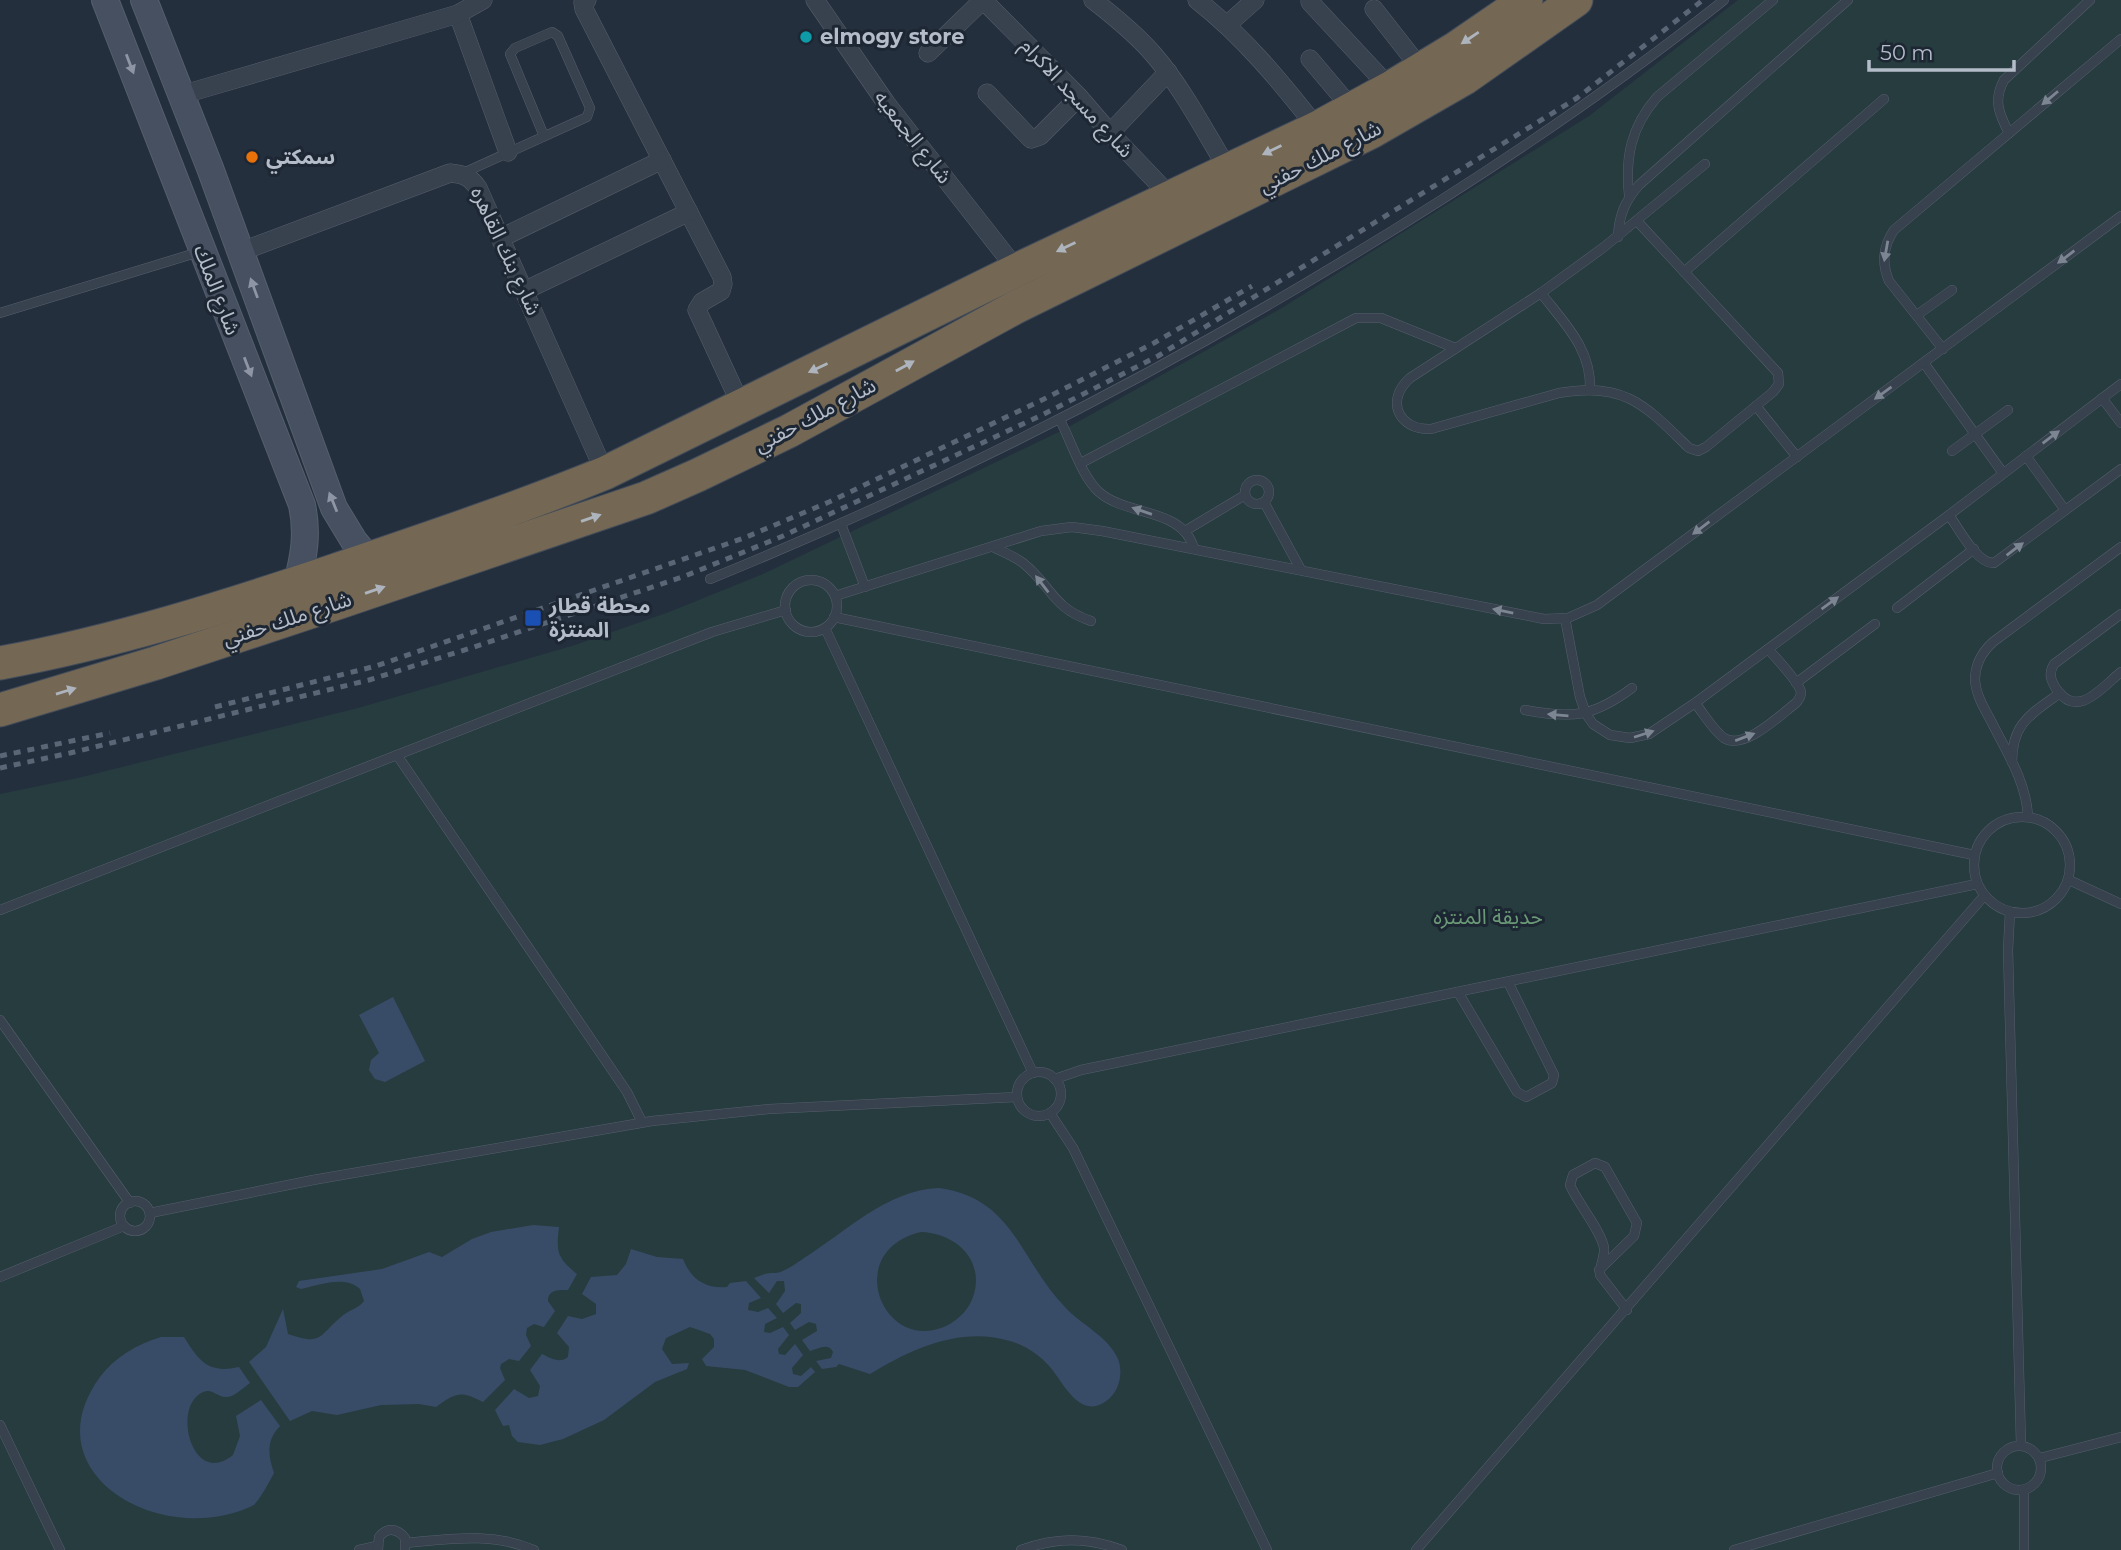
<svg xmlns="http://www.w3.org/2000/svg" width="2121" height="1550" font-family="Montserrat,'Noto Sans Arabic',sans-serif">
<rect width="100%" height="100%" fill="#242f3e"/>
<path fill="#263c3f" d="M1738,0H2121V1550H0V794L78,778L358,708L575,645L669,612L763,574L1065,429L1280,309L1589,116Z"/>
<g fill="#394c67" fill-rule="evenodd">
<path d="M393,997L425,1061L385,1082L375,1079L369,1070L371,1060L379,1053L359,1015Z"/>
<path d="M939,1188C1014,1198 1020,1261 1065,1307C1080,1324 1109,1337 1118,1359C1123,1372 1120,1388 1110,1398C1081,1424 1064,1383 1050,1367C1040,1355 1025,1345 1010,1341C961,1326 911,1349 870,1374L839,1364L836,1367L822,1369L816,1361L831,1358L833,1352C828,1342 818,1349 810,1351L802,1340L817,1331L816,1324L809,1322L795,1330L790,1323L801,1313V1304L796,1303L783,1313L776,1304L785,1291L784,1281H777L769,1293L754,1278C765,1274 764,1273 775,1273C783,1273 797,1263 804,1258C846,1232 886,1190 939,1188ZM921,1232C954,1233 984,1258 974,1294C970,1308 960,1319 946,1326C883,1355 841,1251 921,1232Z"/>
<path d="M533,1225L559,1227C556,1252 557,1258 577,1274L568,1290C559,1290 548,1289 548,1301L555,1311L544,1327L534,1324L527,1328L526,1335L531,1346L519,1361L509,1359L501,1364L500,1368L505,1380L483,1402C461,1391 457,1392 436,1407L419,1404L381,1405L337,1415L312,1411L290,1421L249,1362L266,1347L283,1309L288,1334C323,1346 318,1336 341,1317C348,1310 358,1309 364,1301L360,1289C344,1275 320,1285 301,1289L296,1287L299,1281L382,1269L429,1252L442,1257L472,1239L491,1232Z"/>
<path d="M631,1249L657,1257L683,1259C691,1279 705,1289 727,1287L730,1283L746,1281L761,1298L749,1303L748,1310L758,1312L768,1308L777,1318L765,1324L764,1332L770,1333L783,1327L789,1335L778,1349L779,1354L785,1355L795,1344L803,1355L792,1368L793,1374L801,1376L811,1367L815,1372L798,1387H789L745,1370L706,1366L702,1359L714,1347V1339L710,1334L690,1327L666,1338L662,1349L672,1364L689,1363L687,1369L655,1382L604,1420L563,1439L540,1445L518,1442L512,1436L509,1425L503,1426L495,1410L514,1389L529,1398L538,1396L540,1386L530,1370L542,1354C550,1358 560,1364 568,1357L569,1347L557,1333L568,1316L582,1319L596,1314V1304L582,1294L591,1277L617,1275L626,1264Z"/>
<path d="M161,1337H184C199,1361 208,1374 239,1367L250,1383C244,1387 234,1397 227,1397C215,1398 212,1384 197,1396C174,1417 195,1486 233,1455L240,1436L236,1416L261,1400L280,1426C266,1440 268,1456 274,1473C268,1484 262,1496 254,1505C163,1550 29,1474 100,1377C115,1357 137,1344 161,1337Z"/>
</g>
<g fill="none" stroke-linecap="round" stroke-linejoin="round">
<defs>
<g id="lane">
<path d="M2009,133C1999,114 1993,100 2004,80L2090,0"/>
<path d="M461,174L587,117L590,108L558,36L552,32L515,48L510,54L544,136"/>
<path d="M1629,195C1625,157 1631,127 1657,97L1773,0"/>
<path d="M1637,221L1778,373L1779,384L1773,392L1706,447L1698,451L1689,448C1646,406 1625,381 1559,393L1431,429C1398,430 1385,400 1410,378L1541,293L1604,247L1705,164"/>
<path d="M1618,237C1619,215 1625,201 1639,185L1848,0"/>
<path d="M1684,272L1884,99"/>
<path d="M1541,293C1564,323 1592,349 1590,390"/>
<path d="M0,313L199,252"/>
<path d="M1917,315L1952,290"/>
<path d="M1943,349L1889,281C1881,262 1883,246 1894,230L2121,39"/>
<path d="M1924,363L2003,473"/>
<path d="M2102,398L2121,423"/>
<path d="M1756,406L1797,457"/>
<path d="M1060,420C1071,441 1082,477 1099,492C1127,517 1183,507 1194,549"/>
<path d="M1952,451L2008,410"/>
<path d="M2026,456L2065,510"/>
<path d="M1081,463L1356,318H1381L1455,348"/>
<circle cx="1257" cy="492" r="12"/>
<path d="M1264,502L1301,570"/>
<path d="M1949,515C1959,529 1977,564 1994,563L2121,469"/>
<path d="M841,524L865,587"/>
<path d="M1185,531L1245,495"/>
<path d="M993,547C1003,552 1014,556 1023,563C1051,585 1052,608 1091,621"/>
<path d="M710,579C929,490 1139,384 1341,262C1474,182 1602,97 1724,0"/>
<circle cx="811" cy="606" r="26"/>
<path d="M835,596L1041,531L1072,527L1102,531L1544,619L1568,618L1597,605L2121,216"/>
<path d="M1897,608L1974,549"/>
<path d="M2121,614L2054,664C2048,674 2051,681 2057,690C2078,719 2101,688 2121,672"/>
<path d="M834,617L1974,855"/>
<path d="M1565,618L1580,697L1586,714L1593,724L1610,735L1630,738L1649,734L1695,703L1949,515L2121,384"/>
<path d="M825,628L1033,1073"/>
<path d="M1796,683L1875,624"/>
<path d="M1695,703C1704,714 1713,730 1724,738C1744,751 1780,715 1796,703C1799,699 1801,698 1801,692C1799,682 1776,658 1768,649"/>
<path d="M1525,710C1572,719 1593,717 1632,688"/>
<path d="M397,755L627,1092L642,1122"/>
<path d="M2012,762C2012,723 2031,714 2060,693"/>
<path d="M2028,816C2026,781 2006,751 1991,721C1984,708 1976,695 1975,680C1975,665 1982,652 1993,642L2121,547"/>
<circle cx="2022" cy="865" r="48"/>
<path d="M2069,880L2121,904"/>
<path d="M0,910L712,632L786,610"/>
<path d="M2010,912L2008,950L2021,1445"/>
<path d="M1458,992L1517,1092L1526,1097L1552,1083L1554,1075L1508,982"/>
<path d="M0,1020L130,1203"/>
<circle cx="1039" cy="1094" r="22"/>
<path d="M1055,1079L1081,1070L1977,884"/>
<path d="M1050,1113L1073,1148L1267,1550"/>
<circle cx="135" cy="1216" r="15"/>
<path d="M150,1213L313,1180L652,1121L769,1109L1017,1097"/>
<path d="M1599,1270L1634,1236L1637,1223L1605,1167L1595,1163L1573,1175L1570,1185C1577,1202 1602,1232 1604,1248C1605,1258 1599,1266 1600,1275L1627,1310"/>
<path d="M0,1277L124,1226"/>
<path d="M0,1425L60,1550"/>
<circle cx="2019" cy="1468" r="22"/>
<path d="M2040,1458L2121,1437"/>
<path d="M2024,1490V1550"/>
<path d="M406,1543C450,1539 493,1532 534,1550"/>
<path d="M359,1550L377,1546"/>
<path d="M378,1550L379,1537C387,1527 397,1528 405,1538V1550"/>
<path d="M1021,1550C1056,1537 1087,1537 1122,1550"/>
<path d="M1416,1550L1984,896"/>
<path d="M1734,1550L1998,1473"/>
</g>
<g id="street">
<path d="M587,0L583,3L584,9L722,277L723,284L721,291L702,302L697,310L741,405"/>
<path d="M815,0L886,103L1017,270"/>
<path d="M983,0L1079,97L1110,133L1171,197"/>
<path d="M1093,0C1115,17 1136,34 1154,55C1184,90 1205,132 1229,171"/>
<path d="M1197,0C1244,37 1280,81 1317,128"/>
<path d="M1310,2L1390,88"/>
<path d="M1374,9L1421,69"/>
<path d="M458,14L508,152"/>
<path d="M1228,24L1255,0"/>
<path d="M928,53L983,0"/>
<path d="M1310,59L1353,110"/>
<path d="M987,93L1031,139L1040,136L1079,97"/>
<path d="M181,95L458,14L483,0"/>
<path d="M1110,133L1168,72"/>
<path d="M501,238L662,160"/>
<path d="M240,252L450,173C464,174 470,177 478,188L605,473"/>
<path d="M526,290L689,212"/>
</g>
<g id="secondary">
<path d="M105,0L302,505C308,533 304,556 297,583"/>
<path d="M144,0L210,168L334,508L354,541L369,559"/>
</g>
<g id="highway">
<path d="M0,663C115,642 226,607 336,570C427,539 517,509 605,473L1027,265L1317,128L1390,88L1456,48L1526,0"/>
<path d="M0,710L156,663L340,602L646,498L698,475L789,431L1016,307L1371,132L1465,78L1576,0"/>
</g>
</defs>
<use href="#lane" stroke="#565f6c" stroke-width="10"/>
<use href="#street" stroke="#565f6c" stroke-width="19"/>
<use href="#secondary" stroke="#565f6c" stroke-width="28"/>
<use href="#highway" stroke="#434c59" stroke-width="35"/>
<use href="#lane" stroke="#38414e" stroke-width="9"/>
<use href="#street" stroke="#38414e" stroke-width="18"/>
<use href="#secondary" stroke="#465061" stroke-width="26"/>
<use href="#highway" stroke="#746855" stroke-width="33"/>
<g stroke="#5a6575" stroke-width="5" stroke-dasharray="7 7" stroke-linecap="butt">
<path d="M215,707L376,666L744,538L829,502L1044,399L1154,343L1252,286"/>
<path d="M0,756L110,733"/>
<path d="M0,768L70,753L369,680L474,647L685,576L783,536L1044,414L1158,356L1577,98L1703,0"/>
</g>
</g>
<defs><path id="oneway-solid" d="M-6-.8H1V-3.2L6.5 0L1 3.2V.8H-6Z" transform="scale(1.75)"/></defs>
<g fill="#aeb4bd">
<use href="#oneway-solid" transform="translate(1470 38) rotate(146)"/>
<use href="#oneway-solid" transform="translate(1272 150) rotate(154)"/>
<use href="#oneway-solid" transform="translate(1066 247) rotate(154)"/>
<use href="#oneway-solid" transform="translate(905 366) rotate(-29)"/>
<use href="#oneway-solid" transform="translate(818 368) rotate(155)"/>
<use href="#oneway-solid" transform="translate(591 518) rotate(-19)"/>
<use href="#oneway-solid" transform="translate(375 590) rotate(-19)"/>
<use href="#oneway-solid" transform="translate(66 691) rotate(-17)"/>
</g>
<g fill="#8e96a5">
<use href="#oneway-solid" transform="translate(130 64) rotate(69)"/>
<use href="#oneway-solid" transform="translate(254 288) rotate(-110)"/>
<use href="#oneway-solid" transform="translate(248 367) rotate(69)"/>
<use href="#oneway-solid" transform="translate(333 502) rotate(-112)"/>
</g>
<g fill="#7c8592">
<use href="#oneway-solid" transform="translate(2050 98) rotate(140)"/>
<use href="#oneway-solid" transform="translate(1886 251) rotate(100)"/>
<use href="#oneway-solid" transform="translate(2066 257) rotate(143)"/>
<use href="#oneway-solid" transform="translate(1883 393) rotate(144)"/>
<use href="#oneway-solid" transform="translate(2051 437) rotate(-37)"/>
<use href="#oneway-solid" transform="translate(1142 511) rotate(-161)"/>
<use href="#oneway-solid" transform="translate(1701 528) rotate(143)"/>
<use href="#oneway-solid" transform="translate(2015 549) rotate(-37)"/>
<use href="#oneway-solid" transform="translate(1042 584) rotate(-128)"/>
<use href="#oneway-solid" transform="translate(1830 603) rotate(-36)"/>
<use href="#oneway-solid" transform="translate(1503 611) rotate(-169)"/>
<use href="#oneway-solid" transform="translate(1558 715) rotate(-175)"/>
<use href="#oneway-solid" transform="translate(1644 734) rotate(-18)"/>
<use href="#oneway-solid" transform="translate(1745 737) rotate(-21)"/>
</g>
<circle fill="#0f9aa8" stroke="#1d2633" stroke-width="2.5" cx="806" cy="37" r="7"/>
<circle fill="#e8710a" stroke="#1d2633" stroke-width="2.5" cx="252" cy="157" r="7"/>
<rect fill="#1a4fb4" stroke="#1d2633" stroke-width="2.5" x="524" y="609" width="18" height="18" rx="3.5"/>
<g text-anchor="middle" stroke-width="6" stroke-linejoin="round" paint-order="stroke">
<g font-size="21" font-weight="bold" fill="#b4bcc9" stroke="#1d2633" text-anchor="start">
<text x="820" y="44">elmogy store</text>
<text x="266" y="164">سمكتي</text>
<text x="549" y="613">محطة قطار<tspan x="549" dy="24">المنتزة</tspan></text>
</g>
<g font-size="21" fill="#b4bcc9" stroke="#1d2633">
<text transform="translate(1077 98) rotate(47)" y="7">شارع مسجد الاكرام</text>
<text transform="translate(913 137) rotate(52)" y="7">شارع الجمعيه</text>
<text transform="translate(1320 157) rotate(-27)" y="7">شارع ملك حفني</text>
<text transform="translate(506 251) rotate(65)" y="7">شارع بنك القاهره</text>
<text transform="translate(217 290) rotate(69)" y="7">شارع الملك</text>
<text transform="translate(815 415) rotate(-28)" y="7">شارع ملك حفني</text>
<text transform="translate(287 619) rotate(-18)" y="7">شارع ملك حفني</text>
</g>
<g font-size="21" fill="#6b9a76" stroke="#1d2633">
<text x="1488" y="924">حديقة المنتزه</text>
</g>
</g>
<path d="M1869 60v10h145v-10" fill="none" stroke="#b4bcc9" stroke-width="3.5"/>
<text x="1880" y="60" font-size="21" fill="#b4bcc9" stroke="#1d2633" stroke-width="5" paint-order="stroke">50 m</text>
</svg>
